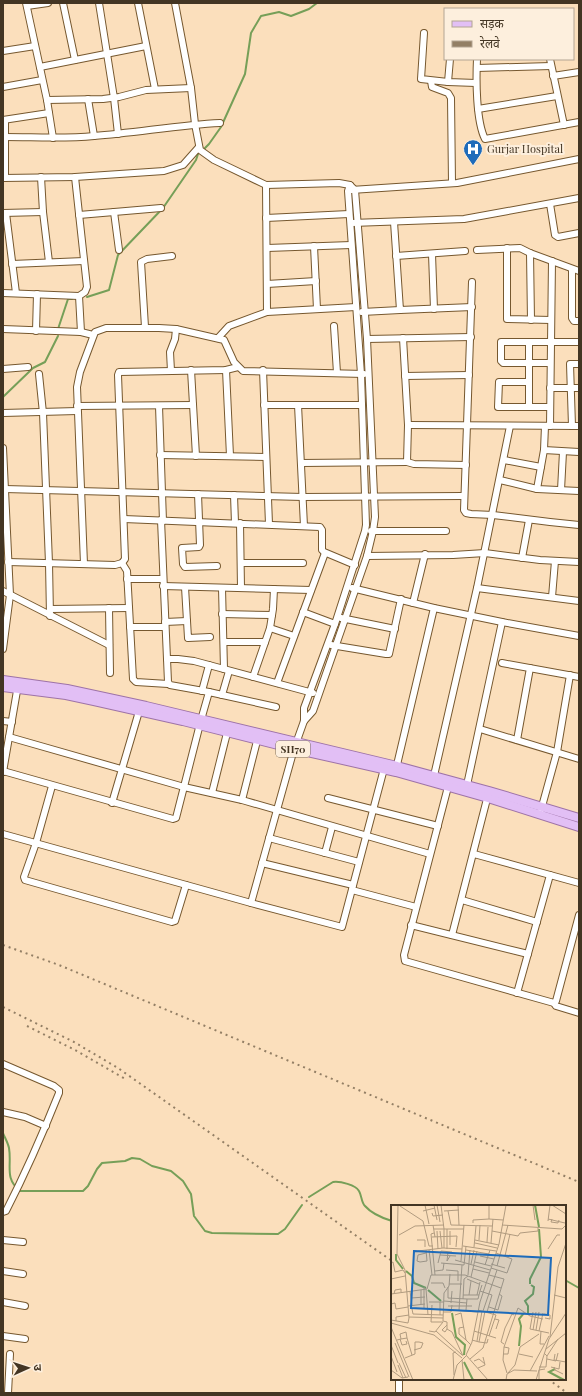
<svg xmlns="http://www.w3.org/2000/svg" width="582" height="1396" font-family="'Playfair Display','Noto Sans Devanagari',serif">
<rect width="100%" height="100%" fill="#fbdfbc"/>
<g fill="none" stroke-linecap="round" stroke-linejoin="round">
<g stroke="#769f58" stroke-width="2">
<path d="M204,149L209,144L221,127L245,74L251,33L261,16L279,12L291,16L309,9L317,3"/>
<path d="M87,297L109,290L118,255L163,208L196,160L198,154"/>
<path d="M58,329L68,299H72"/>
<path d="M3,397L33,368L45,362L58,336"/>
<path d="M3,1133C5,1138 8,1143 9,1148C12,1166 4,1178 20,1191H83L88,1186L97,1169L102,1163L125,1161L132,1158L140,1159L152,1166L171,1171L183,1181L191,1194L194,1216L205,1231L212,1233L278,1234L285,1229L302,1205"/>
<path d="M309,1197L333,1182C340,1181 356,1185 359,1191C362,1196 361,1202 365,1206C372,1214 382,1218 392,1221"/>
<path d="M565,1280L579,1288"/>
</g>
<defs>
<g id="minor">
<path d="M26,3L47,100L53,138"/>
<path d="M63,3L75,60"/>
<path d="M99,3L114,98L118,134"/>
<path d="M138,3L155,89"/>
<path d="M175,3L191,88L195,124L200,150L214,160L266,185L339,183L350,185L355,190L367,339L375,517L373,531L367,556L313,711L304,721"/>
<path d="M27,6L48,3"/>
<path d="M424,33L421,79L448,82L476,83"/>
<path d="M3,51L35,46"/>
<path d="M477,59C476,80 476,121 485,139L579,122"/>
<path d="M550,59L564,125"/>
<path d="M40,67L146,46"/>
<path d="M477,68L551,66"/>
<path d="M553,76L579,72"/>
<path d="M431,81L432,87L448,93L451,98L452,183"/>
<path d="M448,82L450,59"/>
<path d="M3,87L42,80"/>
<path d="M88,99L94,136"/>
<path d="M47,100L103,99L119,97L146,90L191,88"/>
<path d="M478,109L557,96"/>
<path d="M3,120L49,113"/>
<path d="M5,120V178"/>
<path d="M5,137C35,137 65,139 94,136C136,133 178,125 220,123"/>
<path d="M41,177L43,212L49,262"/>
<path d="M75,177L87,287L85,292L79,296L81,332"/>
<path d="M3,178L75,177L164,171L183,165L199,147"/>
<path d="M351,190L457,183L579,159"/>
<path d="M550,204L555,235L558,237L579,233"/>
<path d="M114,212L119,250"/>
<path d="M3,213L43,212"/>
<path d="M6,213L16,293"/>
<path d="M79,215L161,208"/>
<path d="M266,218L349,214"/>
<path d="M394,222L400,310L472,307"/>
<path d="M352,223L464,219L579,198"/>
<path d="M314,246L317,309"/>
<path d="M267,248L351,245"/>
<path d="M507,248V319L551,320"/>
<path d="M477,250L520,248L530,253L579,271"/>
<path d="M530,253L531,320"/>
<path d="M432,254L434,309"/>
<path d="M396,256L465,251"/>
<path d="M12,264L84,261"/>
<path d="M572,269V318L574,321H579"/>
<path d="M472,282L464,510L466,513L471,514L493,515L550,522L579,525"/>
<path d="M267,284L316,281"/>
<path d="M3,293L79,296"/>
<path d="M267,312L356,307"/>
<path d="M362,312L400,310"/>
<path d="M334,326L337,373"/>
<path d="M145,327L141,262L147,259L172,256"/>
<path d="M3,329L81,332L93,335"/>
<path d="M36,331L37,294"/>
<path d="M218,338L229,326L267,312L266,185"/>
<path d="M367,339L471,337"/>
<path d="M529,342V382H499L498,407H550"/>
<path d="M550,363H503L501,361V342H579"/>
<path d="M3,369L28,367"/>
<path d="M191,370L196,456"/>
<path d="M226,370L230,456"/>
<path d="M263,370L269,524"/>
<path d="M171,371L170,352L175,339L176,329"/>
<path d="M39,374L43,413L49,563L50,616"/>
<path d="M405,376L469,375"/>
<path d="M550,388H579"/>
<path d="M264,405H362"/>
<path d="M298,405L304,526"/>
<path d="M77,406L193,405"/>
<path d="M159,406L163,521"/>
<path d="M529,407V382"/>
<path d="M3,413L77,411"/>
<path d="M408,425L579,426"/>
<path d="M545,426L544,450L579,452"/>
<path d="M550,426L552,261"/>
<path d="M572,426L570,364H579"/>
<path d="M3,448L10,595L3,649"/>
<path d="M160,455L266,457"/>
<path d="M504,460L541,467"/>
<path d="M407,462L414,464L466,465"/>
<path d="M301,463L407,462L408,425L403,338"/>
<path d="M500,480L537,489L579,491"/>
<path d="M5,489L303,497L464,496"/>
<path d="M537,489L544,450"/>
<path d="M561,490L563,452"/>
<path d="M198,494L200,545L199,547L182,548L183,564L185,567L217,566"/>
<path d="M234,495L235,523"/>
<path d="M124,519L320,527L322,530V550L324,552L355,565"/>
<path d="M161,520L168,682L170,685L209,692"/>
<path d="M240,523L241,588"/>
<path d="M371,531H446"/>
<path d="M367,556L453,555L485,553L540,560L579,562"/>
<path d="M522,558L529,520"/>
<path d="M8,562L115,565L122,563L125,559L118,375L119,372L226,370L238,367"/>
<path d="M122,563L127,571L133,679L136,682L168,684"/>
<path d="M241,563H303"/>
<path d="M84,564L77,387L80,372L95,332L106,328H159L176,329L224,340L234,362L243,371L364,374"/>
<path d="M127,579H163"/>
<path d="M163,586L311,590"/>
<path d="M185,587L188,638L210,637"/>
<path d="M222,588L224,669"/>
<path d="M352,588L434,608L502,622L579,636"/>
<path d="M477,588L579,601"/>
<path d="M3,591L109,645"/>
<path d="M552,597L555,561"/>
<path d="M413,603L425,554"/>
<path d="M109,608L110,673"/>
<path d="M50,609L129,608"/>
<path d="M303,612L335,624"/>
<path d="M222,614L272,615"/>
<path d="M341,618L395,629"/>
<path d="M165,622L187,621"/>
<path d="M130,627H165"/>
<path d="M270,628L294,636"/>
<path d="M224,642H265"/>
<path d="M331,645L386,654H389L401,599"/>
<path d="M167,659H178L194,661L313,693"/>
<path d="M502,663L579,677"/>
<path d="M253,677L270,628L273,609L274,589"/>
<path d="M277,683L325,553"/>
<path d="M202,691L209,665"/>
<path d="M222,695L229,671"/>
<path d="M3,721L12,722"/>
<path d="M480,729L579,759"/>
<path d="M9,737L184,787L242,800L430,854"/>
<path d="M517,740L530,668"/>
<path d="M396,769L434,608"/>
<path d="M3,771L173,819L176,818L201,720L209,692L276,707"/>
<path d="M3,772L18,685"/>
<path d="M433,780L477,588L510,426"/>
<path d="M449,783L404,955L405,961L554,1003L556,1001L579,915"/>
<path d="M467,785L502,622"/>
<path d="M52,786L36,843L24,877L25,880L172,922L175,921L186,885"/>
<path d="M212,793L227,733"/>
<path d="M328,798L438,826"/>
<path d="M242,800L258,737"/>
<path d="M112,803L140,708"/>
<path d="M541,810L557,752L570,675"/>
<path d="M3,834L251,903L342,927L385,765"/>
<path d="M269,838L359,862"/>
<path d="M325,853L332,827"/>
<path d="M474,854L579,883"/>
<path d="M262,863L353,885"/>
<path d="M352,890L416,907"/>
<path d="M462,900L537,922"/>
<path d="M251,903L294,749L304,721V708L335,624L365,531L366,525L361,374L348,191L350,185"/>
<path d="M411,925L528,954"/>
<path d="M452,935L488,795"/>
<path d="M517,993L550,875"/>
<path d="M554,1003L556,1006L579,1013"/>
<path d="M3,1064L54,1086L59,1090V1093C43,1133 26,1172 6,1211L3,1212"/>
<path d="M3,1112L25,1117L46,1126"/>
<path d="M3,1240L23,1242"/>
<path d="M3,1271L23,1274"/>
<path d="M3,1302L25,1306"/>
<path d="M3,1336L25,1339"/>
<path d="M8,1393L10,1354"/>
<path d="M399,1393V1379"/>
</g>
<g id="major">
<path d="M3,680L67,689L146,706L397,766L489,791L579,818"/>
<path d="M3,687L66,695L94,701L183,721L294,749L396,772L488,798L579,827"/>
</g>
</defs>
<use href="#minor" stroke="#76582f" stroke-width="8"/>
<use href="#major" stroke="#9e73a7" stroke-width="10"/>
<use href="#minor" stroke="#fff" stroke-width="6"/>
<use href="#major" stroke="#e2bff5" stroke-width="8"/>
<g stroke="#937f65" stroke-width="2" stroke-dasharray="2 4" stroke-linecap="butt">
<path d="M3,945L59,965L579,1182"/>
<path d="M3,1007L74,1042L118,1068L392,1261"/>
<path d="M27,1026L75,1050L127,1080"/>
<path d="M548,1379L567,1393"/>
</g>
</g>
<defs>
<symbol id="hospital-pin" viewBox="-11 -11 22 30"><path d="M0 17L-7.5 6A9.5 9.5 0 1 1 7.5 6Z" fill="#1e6bba" stroke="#fdefdd"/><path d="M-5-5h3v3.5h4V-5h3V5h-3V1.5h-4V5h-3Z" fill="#fff"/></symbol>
</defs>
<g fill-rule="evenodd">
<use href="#hospital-pin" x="462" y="138" width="22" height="30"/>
</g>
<g text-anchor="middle" stroke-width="4" stroke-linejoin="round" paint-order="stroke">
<rect fill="#fdefdd" stroke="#7b6d5b" stroke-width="1" x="276" y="741" width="34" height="16" rx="3"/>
<g font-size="10" font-weight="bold" fill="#433523">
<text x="293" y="753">SH70</text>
</g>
<g font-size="11" fill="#433523" stroke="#fdefdd" text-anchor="start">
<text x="487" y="153">Gurjar Hospital</text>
</g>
</g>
<g transform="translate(391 1205)">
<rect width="175" height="175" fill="#fbdfbc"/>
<path fill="none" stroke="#769f58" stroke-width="2" d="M144,0L148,22M5,49V55L12,64M15,66L21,71L23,78L35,83M139,79V74L150,52L148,24M37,85L50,96M61,108L65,132L74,140L73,150M137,108V101L134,96L142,89L143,82L140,80M128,141L130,121L128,114L133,108M73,157L82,175M164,164L158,167L173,175"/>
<path fill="none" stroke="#b19b7f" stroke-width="1" d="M34,0L38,19M43,0L46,15M46,0L49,17M50,0L53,24M67,0L68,20M98,0V14L112,15M142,0L144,15M161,0L175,9M9,1L32,16L38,41H42M32,6L44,3M53,6L68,5M57,6L60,20L101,21M41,8L42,11L52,10M157,14L174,18M161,14L160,17L167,18L168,15M157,16L159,0M82,18V15L98,14M42,20L44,32M111,20L171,24L175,20M43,24H73M56,24V44M46,26L47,44M49,26L51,43M59,26V40M101,26L127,31L129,28L147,26V23M43,28L40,29L44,70M8,30L24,21L53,20M41,32L66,31L65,42M26,35H34V42M84,35L108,40M88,35L89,20M96,37L97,22M84,38L106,43M100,38L102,14M72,41L105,46M83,42L85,21M53,43V24M157,44L166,30H169M38,45L41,70M75,45L98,49M27,46L52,43L71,44M57,47L56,56L59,51M49,50L65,51M89,51L103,54M114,51L119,29M64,55L99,65M70,56L73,20M29,57L36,56L35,45M29,57L26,56L27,50L35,48M84,57L100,61M0,58L2,57L4,67L12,65L14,68M47,58L50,46L61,47M50,58L73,60L75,41M80,59L83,45M100,59L114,63M94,60L99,45M106,61L117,20M100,63L116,68L121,54L105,48M82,64L98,68M55,65L67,66V76M44,66L52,65L53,58M59,69L58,81L53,88L52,116L56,117V124L61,127L72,151M40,70H74L110,83M77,70L79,45M80,72L86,46M0,74L14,71M76,74L88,79M40,78H52L54,83M58,79H71M91,80L89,86L101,90L96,107M33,82V103M57,82V93L76,94L75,105M35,84L37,110M30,85V99M19,86L21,101M0,89L36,84L40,70M3,89L4,85L10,84V87M72,90H88L89,86M78,90L80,76M86,90L89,77M163,90L175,93M20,93L34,92M72,94L73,74L77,71M76,94H87L88,90M53,96L76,98M38,97H53M60,98L61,86M0,99L4,98L5,104L17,102M41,100L40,117H52M17,101L34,99M57,101H81M98,102L107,105L111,91L108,89M21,104L22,109L52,110M61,105L87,107M68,105L71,60M87,105L105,110L98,131M92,106L106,65M52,107H60L61,100M142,107L139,124L158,128M153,109L159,110V114L154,113M49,110V97M64,110L70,108L75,135L80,140M18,112L52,113M104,114L108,115L105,124M0,115L17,118L18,113L14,65L6,49L7,0M5,116V112L18,110M0,118L43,130L71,153M56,120L51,125L54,127L56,124M0,122L22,175M73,122L68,123V129L75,135M142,125L145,107M145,125L148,107M38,126L44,127L52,117M45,126L71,150M83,126L105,133M148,126L152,108M150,126L149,139H153M159,132L167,62L175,38M16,133L21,150M9,134L11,140L16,139L15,136M6,135L10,134L16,133L15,127L9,129L10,134M81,135L88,137L94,106M86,136L91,106M88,137L96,138L97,134M4,138L18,172M113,139L110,137L114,123L121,109L123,110M0,140L7,158M155,144L175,128M23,145L30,143L32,138L28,137M112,149H117L118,143L113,142M128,149L142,152M164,149L163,155L175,157M0,151L6,167M156,151L167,134M14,153L24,149V137H28M79,154L92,143L113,74L98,70M156,154L165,156L167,148M71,155L73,175M83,156L88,154L94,159M8,158L15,173M7,160L12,173M148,162H155L156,151L153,148M160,162L168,164L169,157M163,162L164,165L172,169M87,163L94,160L92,152M0,165L11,173L17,172M139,166L158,131M116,168L112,155L113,142L127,103L139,111L152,114M117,168L124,160L129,142L148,129M63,170L62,148L65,147M62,175L66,160L75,151M97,175L75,150L81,137L89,97L108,39L115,0M115,175L116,169L123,165L146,166M145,175L158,134L175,108M148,175V165L154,164"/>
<path fill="#1e6bba" fill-opacity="0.15" stroke="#1e6bba" stroke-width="2" d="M23,46L160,53L157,110L20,103Z"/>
<rect width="175" height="175" fill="none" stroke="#433523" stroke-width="2"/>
</g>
<rect width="582" height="1396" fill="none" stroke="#433523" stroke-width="8"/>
<rect x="444" y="8" width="130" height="52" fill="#fdefdd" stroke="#b3a593"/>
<rect x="452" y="21" width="20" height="6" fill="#e2bff5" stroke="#b3a593"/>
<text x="480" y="28" font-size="12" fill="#433523">सड़क</text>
<rect x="452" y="41" width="20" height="6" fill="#937f65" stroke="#b3a593"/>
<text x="480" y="48" font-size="12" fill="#433523">रेलवे</text>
<g transform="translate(28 1368) rotate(87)" stroke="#fdefdd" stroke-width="3" paint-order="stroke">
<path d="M0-3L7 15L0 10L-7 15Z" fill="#433523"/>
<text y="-6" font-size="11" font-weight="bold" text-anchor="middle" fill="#433523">उ</text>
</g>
</svg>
